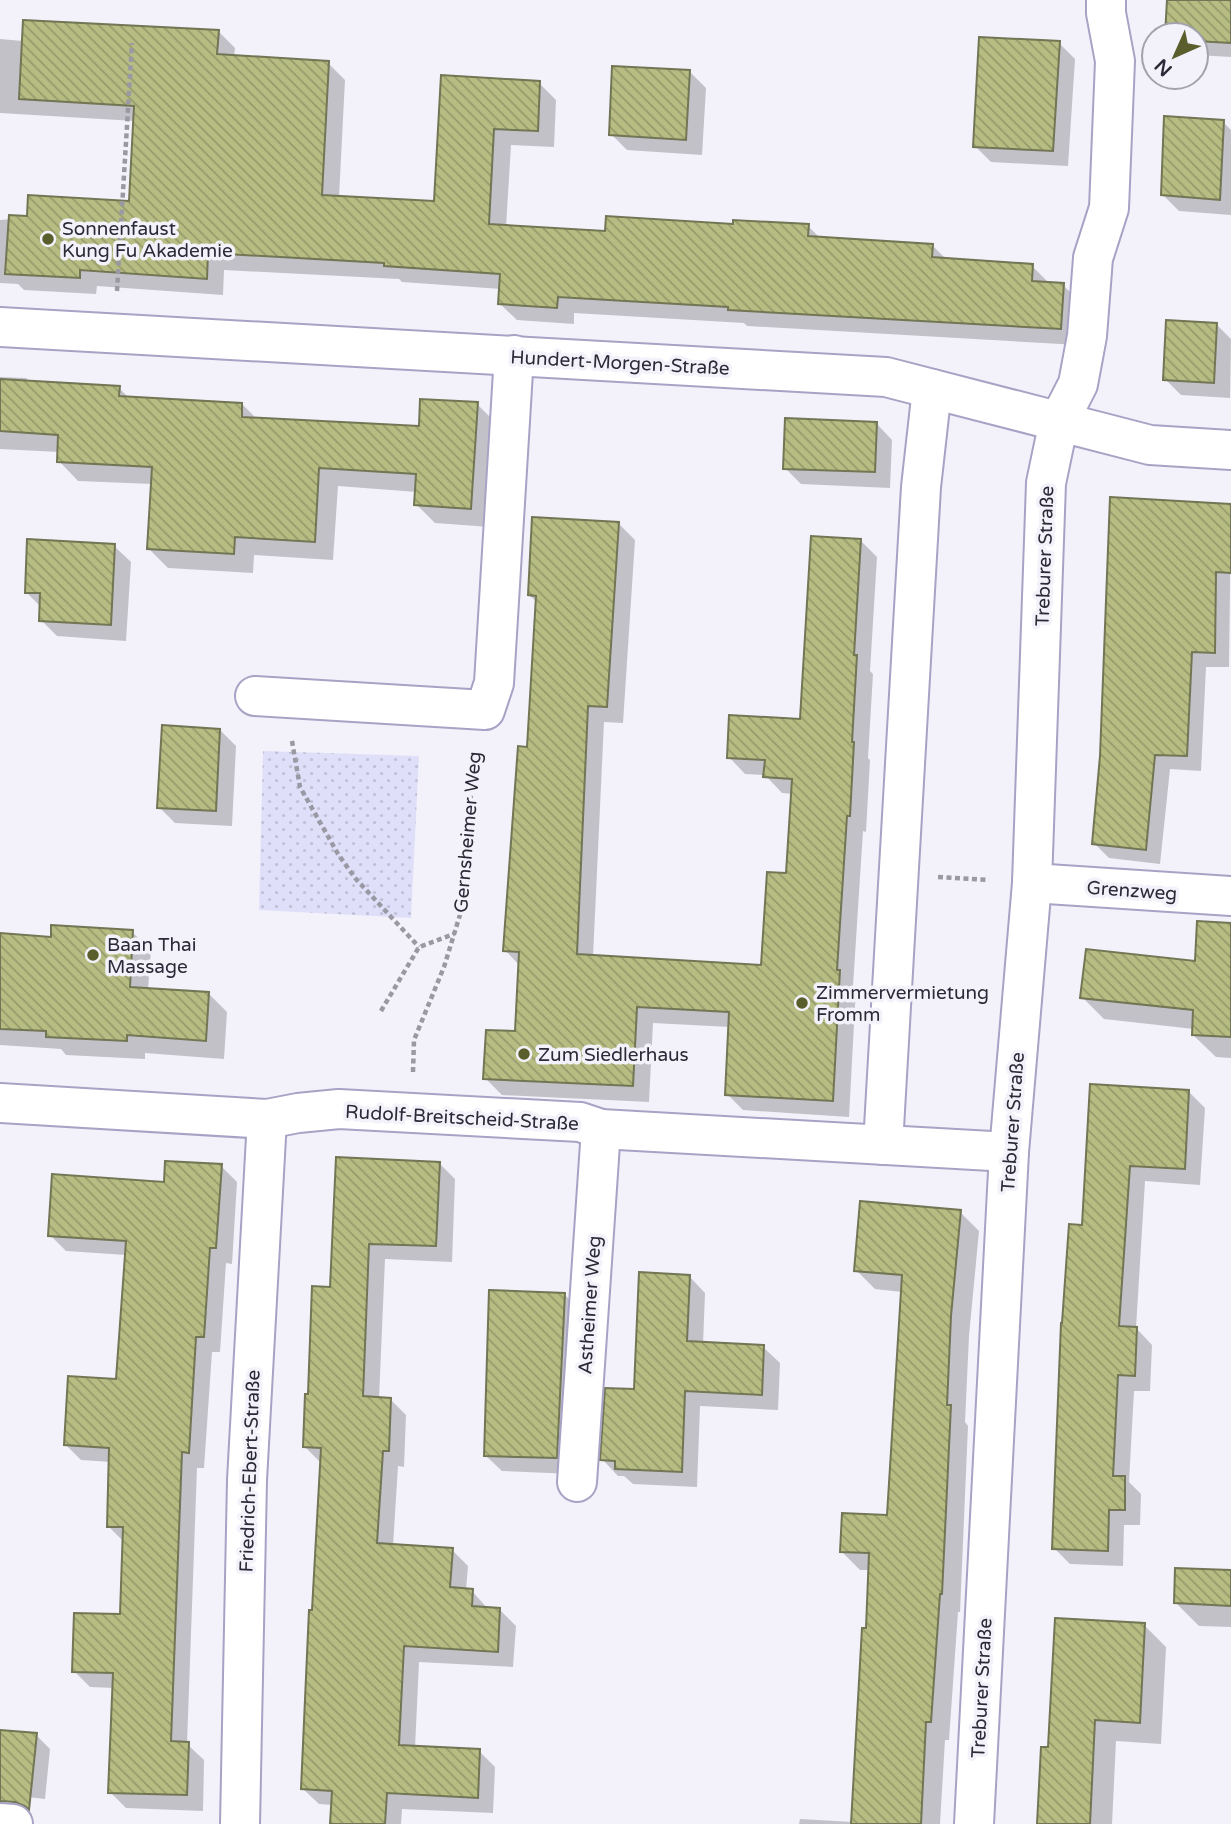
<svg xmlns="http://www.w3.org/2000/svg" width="1231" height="1824" font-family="'Varela Round',sans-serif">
<defs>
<pattern id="park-dots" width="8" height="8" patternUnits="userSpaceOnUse" patternTransform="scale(1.75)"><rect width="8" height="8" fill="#e0dff9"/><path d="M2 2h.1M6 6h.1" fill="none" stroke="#c0c0d6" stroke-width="1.8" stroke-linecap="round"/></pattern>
<pattern id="building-back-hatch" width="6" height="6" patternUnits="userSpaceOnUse" patternTransform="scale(1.75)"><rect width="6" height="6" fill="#b7bd82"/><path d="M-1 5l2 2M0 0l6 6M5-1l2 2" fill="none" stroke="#959a6b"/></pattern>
</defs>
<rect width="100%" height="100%" fill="#f3f2fa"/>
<path fill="url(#park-dots)" d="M263,751L419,756L411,918L259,910Z"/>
<g fill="#0003">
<path d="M1169,0H1231V57L1196,55V35H1167Z"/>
<path d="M218,31L235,48L234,57L328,63L345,80L339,197L436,203L443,77L539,83L556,100L554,147L511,145L506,227L607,233L735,226H808L821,239L932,245L947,260L1032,266L1049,283L1063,285L1080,302L1078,345L747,326L744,323L574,313V324L517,320L500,304L501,289L402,282L399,279L224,270L223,295L97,286L96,294L24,290L18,284L0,283V220L29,218L130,202L135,121L0,113V39L23,41Z"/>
<path d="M1059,43L1075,59L1068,166L991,162L975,146Z"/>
<path d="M690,72L706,88L702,155L627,150L611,134Z"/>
<path d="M1223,122L1231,130V215L1179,211L1163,195Z"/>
<path d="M1216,324L1231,339L1230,398L1181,395L1165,379Z"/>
<path d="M0,377L26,378L30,382L119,388L129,398L242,404L257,419L420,428L477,404L496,423L490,527L435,523L416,504L417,492L338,486L333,560L254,555L253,573L168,568L149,549L152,484L78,481L59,461V452L0,449Z"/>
<path d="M876,423L892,440L890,488L801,484L785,468Z"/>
<path d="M1231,506L1229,667H1206L1201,771L1170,769L1160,864L1109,858L1094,843Z"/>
<path d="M619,524L635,540L623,723L604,722L593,957L763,967L788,875L793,794L782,793L765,775L745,774L729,757L802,721L860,540L877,557L870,671L873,674L868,758L870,760L866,832L863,831L853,986L856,988L849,1117L743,1110L727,1094L730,1027L653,1023L649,1102L502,1095L485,1078L516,1033L520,966L505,950L529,749L537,602L529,595Z"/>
<path d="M114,546L131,562L126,641L57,636L41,620V607L26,592Z"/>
<path d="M220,730L236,746L232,826L175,823L159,807Z"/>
<path d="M1231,925V1058L1216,1057L1193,1035L1194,1029L1104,1019L1082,997L1197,963Z"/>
<path d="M132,932L151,950L148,990L208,993L227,1012L224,1059L145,1053V1059L66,1055L61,1049L0,1045V935L52,939Z"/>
<path d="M1091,1086L1189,1092L1205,1108L1200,1185L1145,1181L1136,1328L1152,1345L1150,1391H1134L1129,1482L1141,1494L1140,1525H1124L1123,1566L1070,1564L1054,1548L1083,1226Z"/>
<path d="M337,1159L439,1163L455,1179L452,1262L385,1259L379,1399H390L406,1415L404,1467L398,1466L393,1546L452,1550L468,1566L466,1590L472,1591L488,1609L500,1610L516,1626L513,1667L419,1662L415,1748L479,1751L495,1767L493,1813L402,1809L401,1824H332L333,1805L319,1804L303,1789L321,1463L305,1447L310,1396L332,1289Z"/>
<path d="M221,1166L237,1182L232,1264L226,1263L220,1352H212L204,1468H197L187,1744L204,1760L203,1811L126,1808L110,1792L114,1688L90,1687L74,1671L122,1616L124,1542L108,1526L111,1462L81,1460L65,1444L118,1381L126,1255L66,1251L50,1235L165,1184Z"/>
<path d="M960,1212L979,1231L969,1336L965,1422L968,1426L960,1612H958L949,1740H945L940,1824H799L800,1819L853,1822L870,1570H860L841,1551L889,1516L902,1292L875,1289L856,1270Z"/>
<path d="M689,1276L705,1293L703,1344L763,1347L780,1363L778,1410L700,1406L697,1487L633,1484L624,1476H618L602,1459Z"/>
<path d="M565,1295L581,1311L572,1474L502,1471L485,1455Z"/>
<path d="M1231,1572V1627L1199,1626L1175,1602Z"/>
<path d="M1144,1625L1166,1647L1161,1744L1116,1741L1112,1824H1039L1050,1749Z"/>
<path d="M0,1731L36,1735L50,1749L45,1799L0,1794Z"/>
</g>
<g fill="url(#building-back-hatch)" stroke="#727654" stroke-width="2">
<path d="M1167,0H1231V43L1196,41V35H1165Z"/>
<path d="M23,20L219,30L217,54L329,61L322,195L434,201L441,75L540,81L538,131L494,129L489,224L605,231L606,216L733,224V220L809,224L808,236L933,244L932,257L1033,264L1032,281L1064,283L1061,329L728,310V307L558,297L557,308L498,304L500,274L384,266V263L208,253L207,279L80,270V278L5,274L9,215L27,216L28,195L129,201L134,106L19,99Z"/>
<path d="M979,37L1060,41L1053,151L973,147Z"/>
<path d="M612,66L690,70L686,140L609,135Z"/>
<path d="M1164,116L1224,120L1220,200L1161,195Z"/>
<path d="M1166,320L1217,323L1214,383L1163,380Z"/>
<path d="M0,379L120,386L119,396L242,403V417L419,426L420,399L478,402L471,509L414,505L416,474L319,468L315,542L235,537L234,554L147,549L152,467L57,462L58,435L0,431Z"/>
<path d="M785,418L877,422L875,472L783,469Z"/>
<path d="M1110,497L1231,504V573L1216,572L1215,653L1192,652L1187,756L1155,755L1146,850L1092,844L1100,756Z"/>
<path d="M532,517L619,522L607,707L588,706L577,954L761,965L767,872L786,873L792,779L763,777L765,760L727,758L729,715L800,719L811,536L861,539L854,655H857L852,742H854L850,816H847L837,970H840L833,1101L725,1095L729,1012L637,1007L633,1086L483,1079L486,1030L515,1031L519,952L503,951L518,746L527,747L536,596L528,595Z"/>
<path d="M27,539L115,544L111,625L39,621L40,593H25Z"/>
<path d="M162,725L220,729L216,811L157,808Z"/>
<path d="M1197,921L1231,923V1037L1192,1035L1193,1010L1080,998L1086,949L1195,961Z"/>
<path d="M51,925L133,930L130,987L209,992L206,1041L127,1035V1041L46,1037V1031L0,1029V933L51,937Z"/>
<path d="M1090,1084L1189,1090L1185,1169L1130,1166L1119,1326L1137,1327L1135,1376L1118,1375L1113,1476H1125V1510H1109L1108,1551L1052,1549L1061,1323H1062L1069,1224L1082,1225Z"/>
<path d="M336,1157L440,1162L436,1246L369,1244L363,1396L391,1398L389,1451H383L377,1543L453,1548L450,1587L473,1589L472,1606L500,1608L498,1652L404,1646L399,1745L480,1749L478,1798L387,1793L385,1824H330L332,1791L301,1789L309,1610H312L321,1448L303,1447L305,1394H308L312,1286L330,1287Z"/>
<path d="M165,1161L222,1164L216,1248H210L204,1337H196L189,1453L182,1452L171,1741L189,1742L187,1795L108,1793L113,1673L72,1672L74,1613L120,1614L123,1527H107L109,1448L64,1445L68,1376L116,1379L126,1241L48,1236L52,1174L164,1182Z"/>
<path d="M860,1201L961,1210L951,1316L947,1405H951L942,1594H940L931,1722H926L921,1824H851L862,1628H866L869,1553L840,1552L842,1513L887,1515L902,1275L854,1271Z"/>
<path d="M639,1272L690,1275L687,1341L764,1345L762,1395L685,1391L682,1472L615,1469V1461L600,1460L605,1388L634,1389Z"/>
<path d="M489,1290L565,1293L557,1458L484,1456Z"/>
<path d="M1175,1568L1231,1570V1606L1174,1603Z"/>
<path d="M1055,1618L1145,1623L1140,1723L1095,1720L1090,1824H1037L1041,1747H1048Z"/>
<path d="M0,1730L37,1733L29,1810L25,1806L15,1802L0,1801Z"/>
</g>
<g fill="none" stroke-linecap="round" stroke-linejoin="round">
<defs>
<g id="minor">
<path d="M0,327L886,377L1150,445L1231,450"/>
<path d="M255,696L485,710L494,683L514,355"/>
<path d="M1032,883L1231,896"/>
<path d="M0,1103L267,1119L298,1113L339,1109L580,1122L601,1129L1009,1152"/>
<path d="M883,1145L921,487L932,389"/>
<path d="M577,1482L601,1129"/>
<path d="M0,1823L13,1824"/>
<path d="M240,1824L247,1480L267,1119"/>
<path d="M974,1824L1009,1152L1032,883L1046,483L1059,421L1078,384L1087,336L1093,258L1109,208L1115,61L1106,13V0"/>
</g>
</defs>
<use href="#minor" stroke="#a6a3c5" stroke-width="42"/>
<g stroke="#9a99a3" stroke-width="4.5" stroke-dasharray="5 3.5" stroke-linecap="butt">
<path d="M117,291L132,43"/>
<path d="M292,741L300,787L338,854L355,878L419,947"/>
<path d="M938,877L989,880"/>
<path d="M381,1011L419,947L454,934"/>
<path d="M413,1072L414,1040L444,967L463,905L474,750"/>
</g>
<use href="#minor" stroke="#fff" stroke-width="38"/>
</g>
<g fill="#5a5e2c" stroke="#f3f2fa" stroke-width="2.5">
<circle cx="48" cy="239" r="7"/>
<circle cx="93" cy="955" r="7"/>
<circle cx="802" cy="1003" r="7"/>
<circle cx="524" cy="1054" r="7"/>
</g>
<g text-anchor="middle" stroke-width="7" stroke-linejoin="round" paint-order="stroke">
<g font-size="19" fill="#2b2a38" stroke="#f3f2fa" text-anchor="start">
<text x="62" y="235">Sonnenfaust<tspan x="62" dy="22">Kung Fu Akademie</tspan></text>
<text x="107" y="951">Baan Thai<tspan x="107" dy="22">Massage</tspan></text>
<text x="816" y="999">Zimmervermietung<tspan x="816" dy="22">Fromm</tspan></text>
<text x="538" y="1061">Zum Siedlerhaus</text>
</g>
<g font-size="19" fill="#2b2a38" stroke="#f3f2fa">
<text transform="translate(620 362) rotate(3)" y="7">Hundert-Morgen-Straße</text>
<text transform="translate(1044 556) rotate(-88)" y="7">Treburer Straße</text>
<text transform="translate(467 832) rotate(-85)" y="7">Gernsheimer Weg</text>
<text transform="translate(1132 890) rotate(4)" y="7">Grenzweg</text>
<text transform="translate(462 1117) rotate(3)" y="7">Rudolf-Breitscheid-Straße</text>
<text transform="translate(1012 1122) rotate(-86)" y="7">Treburer Straße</text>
<text transform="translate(589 1305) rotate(-86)" y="7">Astheimer Weg</text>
<text transform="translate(249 1471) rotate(-88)" y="7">Friedrich-Ebert-Straße</text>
<text transform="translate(981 1688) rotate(-87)" y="7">Treburer Straße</text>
</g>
</g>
<g transform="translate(1175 56) rotate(225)"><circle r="33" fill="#f3f2fa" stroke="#a3a2ac" stroke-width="2"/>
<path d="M0-5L12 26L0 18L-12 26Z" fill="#5a5e2c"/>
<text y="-10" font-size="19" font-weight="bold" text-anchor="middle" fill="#2b2a38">N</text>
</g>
</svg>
